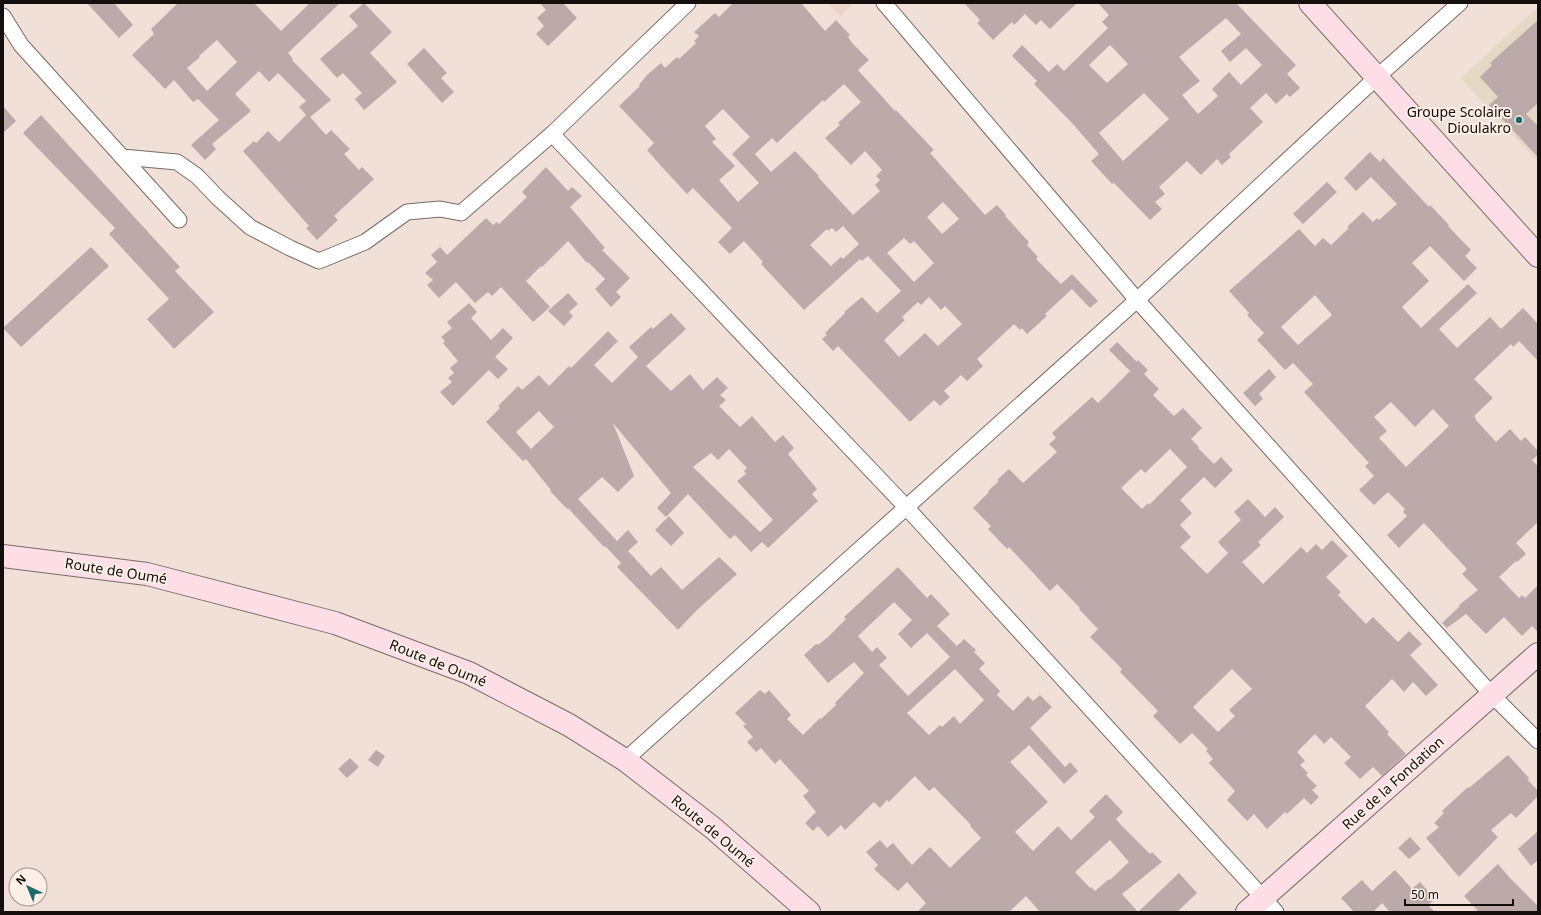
<svg xmlns="http://www.w3.org/2000/svg" width="1541" height="915" font-family="'Noto Sans',sans-serif">
<rect width="100%" height="100%" fill="#f0e0d8"/>
<path fill="#ead3c7" d="M828,3H854L840,16Z"/>
<path fill="#e3d9c4" d="M1538,7V162L1461,78Z"/>
<g fill="#bbaaa9" fill-rule="evenodd">
<path d="M87,3H114L133,25L119,38Z"/>
<path d="M178,3H254L281,31L310,3H340L288,53L293,59L292,60L331,100L310,117L326,135L331,130L350,149L344,154L359,170L362,167L374,179L334,216L338,220L317,240L306,228L309,226L243,151L254,141L256,143L268,131L279,142L306,115L299,107L306,101L278,73L269,82L259,71L235,94L251,111L212,144L216,149L205,160L191,145L219,120L198,99L193,102L174,80L165,89L132,55L154,34L151,29ZM217,40L237,62L207,91L187,68L200,57L199,56Z"/>
<path d="M364,3L392,32L370,53L397,82L364,110L355,99L362,93L343,73L337,78L320,59L358,26L349,16Z"/>
<path d="M540,3H563L577,18L548,46L536,34L544,26L537,18L546,10Z"/>
<path d="M733,3H801L825,31L836,20L850,35L848,37L853,44L869,60L858,70L895,111L896,110L934,150L930,153L985,215L997,205L1006,215L1005,216L1029,242L1027,245L1038,257L1036,259L1061,284L1072,274L1098,301L1090,308L1072,289L1045,314L1047,316L1027,334L1022,328L1020,330L1014,324L977,359L983,366L967,381L961,375L944,391L950,397L940,406L934,400L910,422L838,346L833,351L822,339L827,335L825,333L845,313L844,312L862,297L877,313L901,291L868,256L862,261L860,259L804,310L761,264L763,262L744,241L730,254L718,242L732,228L693,188L687,194L662,167L647,150L654,143L619,106L640,86L639,85L647,75L661,63L665,68L677,57L679,59L696,43L694,41L699,36L694,32L715,13L719,17ZM844,84L861,102L838,123L840,125L825,138L851,165L865,151L882,170L876,176L880,180L875,185L880,191L853,215L818,177L819,176L795,151L771,172L755,154L772,138L777,143L823,100L824,102ZM723,109L750,137L732,154L759,183L738,202L719,180L735,166L712,142L716,139L705,126ZM943,202L959,219L942,234L927,217ZM843,226L859,244L843,259L841,257L831,266L810,245L827,229L828,231L832,228L836,232ZM904,238L910,244L914,241L934,263L914,282L887,253ZM929,297L941,310L945,306L962,324L938,346L925,333L899,357L884,340L905,320L902,317L918,302L921,305Z"/>
<path d="M964,3H1077L1050,29L1041,20L1036,25L1025,14L1014,25L1012,22L993,40L977,23L980,20Z"/>
<path d="M1098,3H1236L1296,65L1287,74L1300,88L1290,97L1287,94L1276,104L1266,93L1250,108L1263,122L1229,154L1231,157L1222,165L1217,159L1201,175L1187,161L1159,187L1165,194L1155,202L1162,209L1150,220L1114,183L1112,184L1091,161L1099,154L1072,123L1034,84L1037,81L1012,56L1022,45L1049,72L1057,64L1064,71L1108,28L1102,22L1109,15ZM1226,18L1241,34L1221,51L1230,62L1246,48L1262,65L1241,85L1229,72L1212,89L1218,96L1198,114L1182,95L1200,81L1179,57ZM1110,45L1128,64L1107,83L1089,65ZM1144,93L1169,119L1123,161L1099,133Z"/>
<path d="M1538,20V103L1526,114L1538,126V157L1489,105L1498,97L1480,77L1492,65L1490,63Z"/>
<path d="M424,48L447,73L441,78L454,92L442,103L407,64Z"/>
<path d="M3,106L16,121L3,133Z"/>
<path d="M41,115L180,267L175,271L214,312L174,349L147,319L169,299L109,234L115,228L23,133Z"/>
<path d="M1370,152L1380,162L1383,158L1429,207L1430,205L1449,225L1448,226L1471,250L1465,256L1477,268L1464,281L1430,246L1412,263L1429,281L1402,307L1421,328L1468,284L1477,293L1439,329L1457,348L1490,317L1501,329L1523,308L1538,324V361L1519,341L1513,347L1511,344L1474,379L1493,398L1474,416L1476,418L1475,419L1496,442L1510,429L1521,441L1525,437L1538,451V455L1532,460L1538,466V522L1516,543L1526,554L1517,562L1516,561L1499,577L1519,598L1522,595L1525,598L1538,585V632L1532,626L1522,636L1504,617L1486,634L1466,614L1447,628L1442,623L1460,606L1459,605L1478,590L1462,574L1467,569L1424,523L1399,548L1387,535L1407,516L1403,512L1405,509L1388,492L1374,505L1359,490L1374,476L1365,466L1369,463L1304,392L1313,384L1293,363L1285,370L1257,340L1264,333L1247,315L1249,313L1229,291L1299,229L1315,246L1323,238L1331,245L1349,228L1347,227L1363,212L1373,222L1377,218L1379,220L1397,204L1371,177L1356,191L1344,178ZM1315,295L1332,315L1298,345L1281,327ZM1391,402L1415,427L1433,409L1449,426L1406,467L1379,438L1387,431L1374,417Z"/>
<path d="M546,167L568,191L572,187L582,196L570,207L605,248L602,250L630,278L616,292L621,297L611,307L595,289L605,279L588,262L587,263L568,241L542,267L541,266L526,281L550,307L533,322L501,287L492,296L488,292L475,303L456,282L439,298L427,285L433,280L425,273L437,262L431,255L440,247L447,255L486,218L493,225L497,222L499,224L527,197L522,192Z"/>
<path d="M1327,182L1337,192L1303,224L1293,214Z"/>
<path d="M91,247L109,266L21,347L3,328Z"/>
<path d="M568,293L578,304L569,312L573,316L564,326L548,311Z"/>
<path d="M469,303L477,312L471,318L491,340L503,328L513,338L495,357L508,369L498,379L489,370L453,406L440,392L452,382L448,378L454,373L450,368L458,361L443,343L445,341L441,337L452,328L447,322Z"/>
<path d="M671,313L686,329L646,366L671,391L690,374L703,390L717,377L728,388L720,395L726,400L719,406L740,427L752,416L775,442L783,435L794,448L788,454L817,489L812,494L818,501L768,548L762,542L751,552L735,535L730,539L688,494L666,517L657,508L671,493L613,423L634,476L618,492L602,477L578,499L617,541L628,530L638,542L628,551L651,576L661,567L682,590L719,557L737,574L696,611L678,630L617,567L621,563L605,546L604,547L568,508L567,509L550,491L551,490L526,459L523,461L486,422L500,408L498,406L518,386L522,390L539,375L549,386L569,366L571,368L608,331L618,341L594,365L612,383L638,357L629,347L651,327L653,329ZM539,411L554,427L531,449L516,432ZM729,449L747,468L744,471L746,474L737,481L773,520L760,532L693,467L711,453L718,460Z"/>
<path d="M1117,342L1137,362L1138,360L1148,370L1144,374L1159,389L1153,395L1174,416L1183,408L1202,428L1191,439L1199,447L1198,448L1214,464L1221,457L1233,470L1215,488L1204,477L1180,500L1192,513L1180,525L1191,537L1180,547L1207,574L1228,553L1218,542L1241,520L1234,512L1248,499L1265,517L1275,507L1284,517L1258,542L1261,545L1242,562L1263,584L1301,547L1307,553L1316,544L1322,550L1332,540L1348,556L1326,577L1341,592L1338,595L1366,624L1373,617L1398,642L1409,631L1422,644L1410,655L1438,685L1426,696L1413,682L1404,692L1392,679L1365,706L1389,732L1387,734L1406,754L1382,776L1373,767L1360,779L1344,763L1351,757L1331,737L1324,744L1315,734L1297,752L1305,761L1300,765L1308,773L1306,775L1317,786L1312,790L1319,797L1311,805L1304,798L1287,814L1285,812L1267,829L1254,814L1247,821L1227,800L1235,791L1209,763L1213,759L1206,751L1208,749L1192,733L1180,744L1153,716L1158,711L1120,672L1122,669L1090,637L1098,629L1079,609L1080,608L1057,584L1050,591L1009,547L1007,549L988,529L991,526L973,508L989,492L988,491L999,481L997,480L1009,469L1023,483L1057,452L1049,444L1056,438L1052,433L1092,397L1098,403L1130,371L1109,350ZM1170,449L1187,467L1149,505L1148,503L1142,509L1121,488L1141,469L1145,473ZM1232,669L1252,689L1229,710L1235,716L1218,732L1193,707Z"/>
<path d="M1269,369L1276,377L1259,394L1263,399L1255,406L1243,393Z"/>
<path d="M669,516L684,533L671,546L655,530Z"/>
<path d="M898,567L927,598L931,594L950,614L937,626L957,646L964,639L976,650L974,652L985,663L979,669L1000,691L997,695L1013,711L1028,696L1033,701L1040,695L1052,707L1030,728L1065,767L1070,762L1078,771L1064,784L1029,745L1010,762L1048,802L1015,832L1033,851L1058,826L1071,840L1095,817L1089,811L1106,794L1123,812L1116,819L1120,824L1150,854L1152,852L1162,862L1122,894L1138,912L1179,873L1197,893L1177,912H1040L1026,896L1009,912H917L926,903L907,882L898,891L874,869L878,865L866,852L880,840L887,848L893,843L912,865L930,847L950,868L981,838L970,826L971,825L934,787L929,791L915,776L889,802L887,800L880,808L874,802L845,830L841,825L828,837L818,826L813,831L805,823L816,812L803,796L809,791L780,759L775,764L761,748L756,752L747,742L753,737L743,726L746,724L735,713L760,690L765,694L769,690L791,715L787,719L803,735L820,718L821,719L836,705L835,703L864,673L854,662L828,683L804,655L816,644L818,645L828,637L846,619L844,617ZM894,602L912,620L898,634L911,648L927,633L950,657L908,696L879,665L887,658L877,647L872,652L858,636ZM955,669L984,700L960,724L954,716L942,727L940,725L929,735L907,713ZM1110,840L1129,862L1110,880L1109,879L1095,891L1091,887L1090,888L1075,872Z"/>
<path d="M376,750L385,756L378,767L368,760Z"/>
<path d="M1508,755L1529,778L1528,780L1538,791V796L1516,818L1511,813L1491,830L1498,837L1459,877L1426,838L1439,827L1434,823L1444,813L1442,811L1468,787L1469,788Z"/>
<path d="M350,758L359,767L347,778L338,769Z"/>
<path d="M1538,831V860L1531,866L1518,849Z"/>
<path d="M1410,837L1421,849L1409,859L1398,848Z"/>
<path d="M1498,864L1509,877L1538,906V912H1479L1464,896Z"/>
<path d="M1395,870L1412,889L1420,882L1435,899L1428,905L1435,912H1390L1382,903L1373,912H1354L1341,898L1362,880L1372,891Z"/>
</g>
<g fill="none" stroke-linecap="round" stroke-linejoin="round">
<defs>
<g id="street">
<path d="M884,3L1137,300L1492,695L1538,741"/>
<path d="M3,16L21,45L179,220"/>
<path d="M552,134L906,507L1276,912"/>
<path d="M122,157L177,162L197,176L218,198L250,227L290,248L319,261L365,242L407,212L440,209L461,213L552,134L688,3"/>
<path d="M625,760L1137,300L1376,78L1460,3"/>
</g>
<g id="secondary">
<path d="M1310,3L1538,256"/>
<path d="M3,556L147,574L335,623L469,673L569,725L625,760L713,828L809,912"/>
<path d="M1247,912L1538,654"/>
</g>
</defs>
<use href="#street" stroke="#796c65" stroke-width="17"/>
<use href="#secondary" stroke="#796c65" stroke-width="24"/>
<use href="#street" stroke="#fff" stroke-width="15"/>
<use href="#secondary" stroke="#fddee7" stroke-width="22"/>
</g>
<circle fill="#1b696b" stroke="#fdeee6" stroke-width="1.5" cx="1519" cy="120" r="4"/>
<g text-anchor="middle" stroke-width="4" stroke-linejoin="round" paint-order="stroke">
<g font-size="14" fill="#140f0c" stroke="#fdeee6" text-anchor="end">
<text x="1511" y="117">Groupe Scolaire<tspan x="1511" dy="16">Dioulakro</tspan></text>
</g>
<g font-size="14" fill="#140f0c" stroke="#fdeee6">
<text transform="translate(116 571) rotate(9)" y="5">Route de Oumé</text>
<text transform="translate(438 663) rotate(22)" y="5">Route de Oumé</text>
<text transform="translate(1393 783) rotate(-42)" y="5">Rue de la Fondation</text>
<text transform="translate(713 831) rotate(40)" y="5">Route de Oumé</text>
</g>
</g>
<rect width="1541" height="915" fill="none" stroke="#140f0c" stroke-width="8"/>
<g transform="translate(28 887) rotate(316)"><circle r="19" fill="#fdeee6" stroke="#a0958f"/>
<path d="M0-3L7 15L0 10L-7 15Z" fill="#1b696b"/>
<text y="-6" font-size="11" font-weight="bold" text-anchor="middle" fill="#140f0c">N</text>
</g>
<path d="M1405 899v6h108v-6" fill="none" stroke="#140f0c" stroke-width="2"/>
<text x="1411" y="899" font-size="12" fill="#140f0c" stroke="#fdeee6" stroke-width="3" paint-order="stroke">50 m</text>
</svg>
